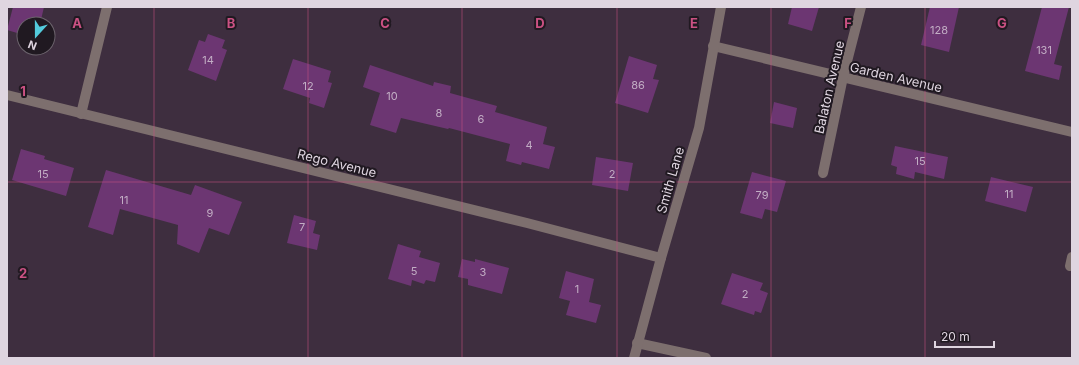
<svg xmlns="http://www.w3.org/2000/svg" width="1079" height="365" font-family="Inter,sans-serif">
<rect width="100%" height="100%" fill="#3e2e3f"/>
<g fill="#6c3672">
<path d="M13,7H44L40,24H24V35L7,30Z"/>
<path d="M792,7H819L812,31L788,24Z"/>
<path d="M930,7H959L949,52L921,45Z"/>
<path d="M1042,7H1069L1054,64L1062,66L1059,80L1025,71Z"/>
<path d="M208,34L225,40L222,48L227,50L216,81L188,70L199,40L205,42Z"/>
<path d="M629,56L657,65L653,79L659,80L648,113L615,103Z"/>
<path d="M293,59L331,71L328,82L332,83L324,108L309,103L310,98L283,89Z"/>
<path d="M370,65L433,86L434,82L451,86L450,93L497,106L495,112L547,127L543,144L555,147L549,169L522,162L521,165L506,161L510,144L449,128L448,129L401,118L396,133L370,125L380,93L363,87Z"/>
<path d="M774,102L797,108L793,128L770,123Z"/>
<path d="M895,146L948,157L944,179L915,172L914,179L896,174L897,167L891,165Z"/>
<path d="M21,149L45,156L44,159L74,168L66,196L12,180Z"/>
<path d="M596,157L633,163L628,191L592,185Z"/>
<path d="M106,170L191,195L195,185L242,202L229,235L209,228L199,253L177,244L178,225L120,209L113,235L88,227Z"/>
<path d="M752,172L786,181L777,212L765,209L762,219L740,213Z"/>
<path d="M991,177L1033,187L1026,212L985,201Z"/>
<path d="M294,215L316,221L313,233L320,235L317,250L287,243Z"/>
<path d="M398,244L421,251L419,257L440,263L435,282L426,280L424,284L412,280L411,286L388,279Z"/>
<path d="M462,259L475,262V259L509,268L502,294L468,285V279L458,277Z"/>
<path d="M566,271L594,279L589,302L601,305L596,323L566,315L570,301L559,298Z"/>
<path d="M732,273L763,283L760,290L768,293L761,313L755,311L754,315L721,304Z"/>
</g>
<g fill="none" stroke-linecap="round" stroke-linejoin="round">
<g stroke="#7d6f6e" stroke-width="10">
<path d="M713,46L1072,132"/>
<path d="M7,95L527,223L661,258"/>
<path d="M81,114L107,7"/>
<path d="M823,173L843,77L861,7"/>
<path d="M1070,266L1072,257"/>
<path d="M637,343L706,358"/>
<path d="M634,358L661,258L699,128L721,7"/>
</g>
</g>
<path fill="none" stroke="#cb5183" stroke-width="1" stroke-opacity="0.55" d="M154,7V358M308,7V358M462,7V358M617,7V358M771,7V358M925,7V358M7,182H1072"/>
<g text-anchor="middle" stroke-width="4" stroke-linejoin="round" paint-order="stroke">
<g font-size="11" fill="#c2adc4">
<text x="939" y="34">128</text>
<text x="1044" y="54">131</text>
<text x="208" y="64">14</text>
<text x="638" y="89">86</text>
<text x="308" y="90">12</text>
<text x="392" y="100">10</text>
<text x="439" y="117">8</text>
<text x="481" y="123">6</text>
<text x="529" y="149">4</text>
<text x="920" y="165">15</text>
<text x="43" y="178">15</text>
<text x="612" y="178">2</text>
<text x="1009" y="198">11</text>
<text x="762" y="199">79</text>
<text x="124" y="204">11</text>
<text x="210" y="217">9</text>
<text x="302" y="231">7</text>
<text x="414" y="275">5</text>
<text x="483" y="276">3</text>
<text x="577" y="293">1</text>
<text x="745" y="298">2</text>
</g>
<g font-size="13" fill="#dfd5e0" stroke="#201921">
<text transform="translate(896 77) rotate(13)" y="5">Garden Avenue</text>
<text transform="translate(829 87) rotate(-77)" y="5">Balaton Avenue</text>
<text transform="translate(337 163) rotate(14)" y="5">Rego Avenue</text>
<text transform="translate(670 180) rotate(-74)" y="5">Smith Lane</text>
</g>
</g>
<g font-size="13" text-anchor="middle" font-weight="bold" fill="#cb5183" stroke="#201921" stroke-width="4" stroke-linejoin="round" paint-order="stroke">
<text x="77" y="28">A</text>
<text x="231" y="28">B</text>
<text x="385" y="28">C</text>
<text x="540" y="28">D</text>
<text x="694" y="28">E</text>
<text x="848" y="28">F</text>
<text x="1002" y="28">G</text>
<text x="23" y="96">1</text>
<text x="23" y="278">2</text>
</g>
<rect width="1079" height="365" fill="none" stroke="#dfd5e0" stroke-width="16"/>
<g transform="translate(36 36) rotate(201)"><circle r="19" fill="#201921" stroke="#6c646d"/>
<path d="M0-3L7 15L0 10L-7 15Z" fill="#53cbdc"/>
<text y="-6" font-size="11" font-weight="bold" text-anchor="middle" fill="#dfd5e0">N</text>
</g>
<path d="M935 341v6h59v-6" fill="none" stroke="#dfd5e0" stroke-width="2"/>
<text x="941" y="341" font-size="12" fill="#dfd5e0" stroke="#201921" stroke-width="3" paint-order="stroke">20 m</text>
</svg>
